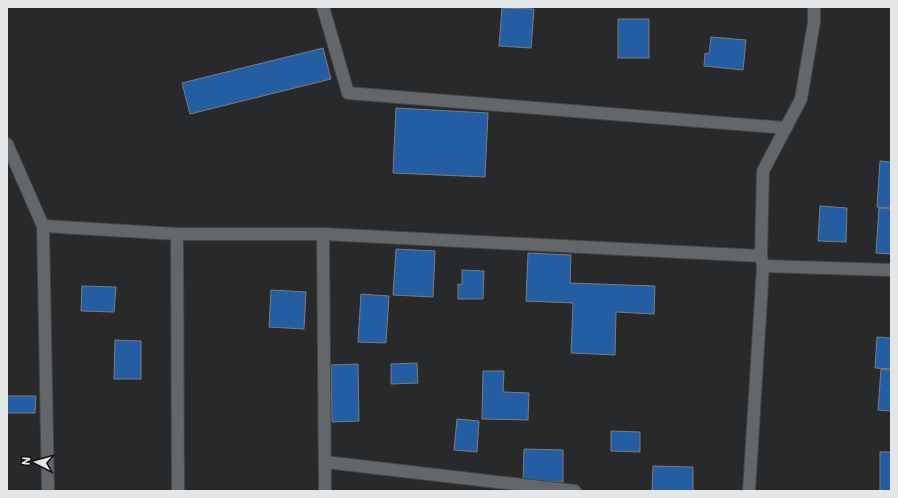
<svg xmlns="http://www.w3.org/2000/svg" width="898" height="498" font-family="Commissioner,sans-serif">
<rect width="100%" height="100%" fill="#27292b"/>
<g fill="#245da2" stroke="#7b7d80">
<path d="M502,8L534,9L531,48L499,46Z"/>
<rect x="618" y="19" width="31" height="39"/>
<path d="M711,37L746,40L743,70L704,66L705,53L709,54Z"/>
<path d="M323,48L331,79L190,114L182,83Z"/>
<path d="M396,108L488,113L485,177L393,173Z"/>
<path d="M880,161L891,162V208L877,207Z"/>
<path d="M820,206L847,208L846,242L818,241Z"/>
<path d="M879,208L891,209V254L876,253Z"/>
<path d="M396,249L435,251L433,297L393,295Z"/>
<path d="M528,253L571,255L570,283L655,286L654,314L616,312L615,355L571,353L573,303L526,301Z"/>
<path d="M462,270L484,271L483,299H458V284L462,285Z"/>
<path d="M82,286L116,287L114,312L81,311Z"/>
<path d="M271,290L306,292L304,329L269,327Z"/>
<path d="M361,294L389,296L386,343L358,342Z"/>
<path d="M877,337L891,338V369L875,368Z"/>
<path d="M115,340L141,341V379H114Z"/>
<path d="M417,363L418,383L391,384V364Z"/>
<path d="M358,364L359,421L332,422L331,365Z"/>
<path d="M881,369L891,370V411L878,410Z"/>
<path d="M483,371H504L503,392L529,393L528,420L482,419Z"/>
<path d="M7,396H36L35,413H7Z"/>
<path d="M457,419L479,421L477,452L454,450Z"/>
<path d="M611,431L640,432V452L611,451Z"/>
<path d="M524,449L563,450V482L523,481Z"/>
<rect x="880" y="452" width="11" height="39"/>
<path d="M653,466L693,467V491H652Z"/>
</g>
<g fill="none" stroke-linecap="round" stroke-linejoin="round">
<defs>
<g id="minor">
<path d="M323,7L348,93L786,128"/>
<path d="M7,144L43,226L48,491"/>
<path d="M43,226L177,234H323L761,256"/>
<path d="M177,234L178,491"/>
<path d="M323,234L325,491"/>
<path d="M763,266L891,270"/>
<path d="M325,462L575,491"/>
<path d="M749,491L763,266L761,256L763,171L801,99L814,22V7"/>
</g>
</defs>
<use href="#minor" stroke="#434547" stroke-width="14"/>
<use href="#minor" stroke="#64676a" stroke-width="12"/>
</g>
<rect width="898" height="498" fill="none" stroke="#e5e6e8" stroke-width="16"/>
<g transform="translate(36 462) rotate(276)" stroke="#111113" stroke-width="3" paint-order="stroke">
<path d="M0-3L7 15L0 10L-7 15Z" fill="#e5e6e8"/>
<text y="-6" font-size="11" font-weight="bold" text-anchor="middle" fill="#e5e6e8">N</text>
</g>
</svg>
